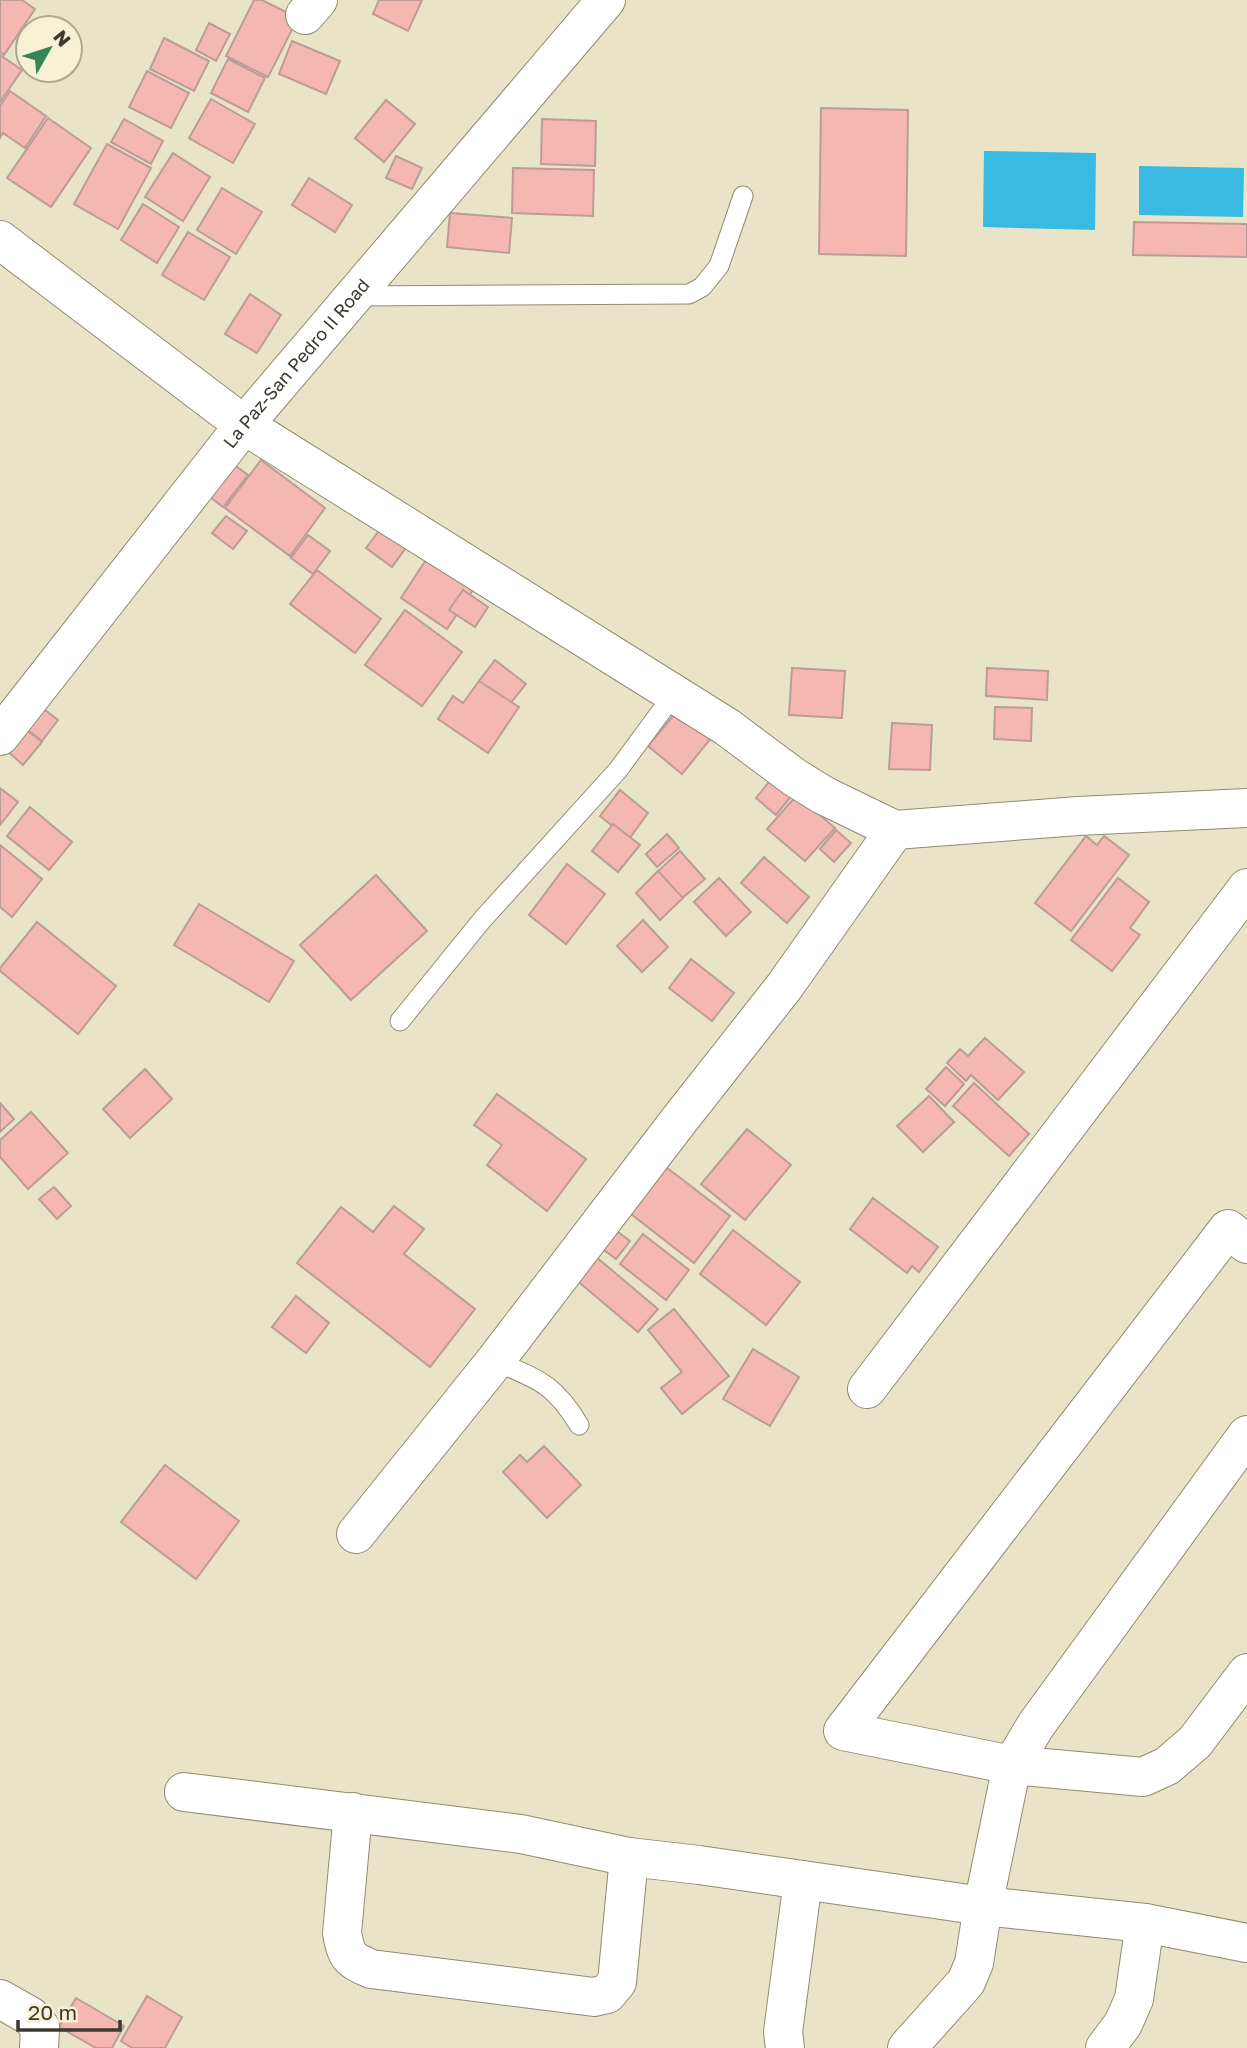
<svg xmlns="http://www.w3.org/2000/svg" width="1247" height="2048" font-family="'Golos Text',sans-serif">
<rect width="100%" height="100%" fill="#e9e4c8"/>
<g fill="#38bae2">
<path d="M984,151L1096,153L1095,230L983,227Z"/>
<path d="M1139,166L1244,168L1243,217L1139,215Z"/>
</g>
<g fill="#f5b7b1" stroke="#bb9c99" stroke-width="2">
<path d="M0,0H22L35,9L4,55L0,52Z"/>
<path d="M254,0H262L298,18L268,77L226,56Z"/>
<path d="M379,0H422L408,31L373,14Z"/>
<path d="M209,23L230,34L216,61L196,50Z"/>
<path d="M164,38L209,61L194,91L150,69Z"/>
<path d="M292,41L340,61L326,94L279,74Z"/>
<path d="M0,55L22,70L0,102Z"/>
<path d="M228,59L265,78L248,112L211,93Z"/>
<path d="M147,71L189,93L171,128L129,107Z"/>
<path d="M10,91L46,116L25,148L3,133L0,138V106Z"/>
<path d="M211,99L255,124L233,163L189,138Z"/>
<path d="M386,100L415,124L384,162L355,138Z"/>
<path d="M821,108L908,110L906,256L819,254Z"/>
<path d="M48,118L91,148L51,207L7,178Z"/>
<path d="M124,119L163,141L151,164L111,142Z"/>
<path d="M542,119L596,121L595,166L541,164Z"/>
<path d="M107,144L151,168L118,229L74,204Z"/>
<path d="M173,153L210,177L183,221L145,197Z"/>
<path d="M396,156L422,168L412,189L386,178Z"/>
<path d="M513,168L594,170L593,216L512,213Z"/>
<path d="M309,178L352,205L335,232L292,205Z"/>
<path d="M222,188L262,212L236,254L197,230Z"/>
<path d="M143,204L179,227L157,263L121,240Z"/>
<path d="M450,213L512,218L509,253L447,247Z"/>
<path d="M1134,222L1247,224V257L1133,255Z"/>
<path d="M188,232L230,257L204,300L162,275Z"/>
<path d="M250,294L281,315L257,353L225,334Z"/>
<path d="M225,458L248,475L223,507L201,490Z"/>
<path d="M261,460L325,508L290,556L225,508Z"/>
<path d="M226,516L247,531L233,549L212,533Z"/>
<path d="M387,520L413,538L392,567L366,548Z"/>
<path d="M308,535L330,551L313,574L291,558Z"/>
<path d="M433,549L475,587L447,629L401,598Z"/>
<path d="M317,570L381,619L355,653L290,604Z"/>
<path d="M463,590L488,607L475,627L449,610Z"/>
<path d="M405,610L462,652L422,706L365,665Z"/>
<path d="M495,660L526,684L509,705L479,681Z"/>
<path d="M792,668L845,671L842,718L789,715Z"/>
<path d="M987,668L1048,671L1047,700L986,696Z"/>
<path d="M479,681L519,707L488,753L438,719L453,696L463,703Z"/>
<path d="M40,706L58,720L42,741L24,727Z"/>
<path d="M995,707L1032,708L1031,741L994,739Z"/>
<path d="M678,710L712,737L682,774L648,746Z"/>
<path d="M892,723L932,725L930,770L889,769Z"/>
<path d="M24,728L42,742L23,765L6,750Z"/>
<path d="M776,773L797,789L776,815L756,798Z"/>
<path d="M0,788L18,802L0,825Z"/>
<path d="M620,790L648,813L629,839L600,816Z"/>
<path d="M797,795L835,828L805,861L767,829Z"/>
<path d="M30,807L72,842L49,870L7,836Z"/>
<path d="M613,824L640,845L618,872L592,851Z"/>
<path d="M836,830L851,843L834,862L820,849Z"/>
<path d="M667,834L679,848L657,867L646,854Z"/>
<path d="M1086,836L1097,845L1104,836L1129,855L1071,931L1035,903Z"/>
<path d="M0,845L42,879L12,917L0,907Z"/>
<path d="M680,851L705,879L680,900L656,873Z"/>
<path d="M764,857L809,897L787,923L741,883Z"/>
<path d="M567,864L605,894L566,944L529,915Z"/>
<path d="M658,871L683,898L660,920L636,893Z"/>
<path d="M376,875L427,931L351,1000L300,945Z"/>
<path d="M719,878L751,912L726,936L694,902Z"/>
<path d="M1118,878L1149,902L1130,928L1140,935L1112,971L1071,940Z"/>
<path d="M199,904L294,961L269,1002L174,945Z"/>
<path d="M643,920L668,947L642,972L617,946Z"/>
<path d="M37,922L116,986L78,1034L0,971V968Z"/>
<path d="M691,959L734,993L712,1021L669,988Z"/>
<path d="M985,1038L1024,1072L998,1100L971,1075L966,1081L947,1063L960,1049L968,1056Z"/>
<path d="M946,1067L964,1084L945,1106L926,1089Z"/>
<path d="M145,1069L172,1099L130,1138L103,1109Z"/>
<path d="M974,1083L1029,1134L1009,1156L953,1106Z"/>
<path d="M497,1094L586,1159L547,1211L487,1165L502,1145L474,1125Z"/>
<path d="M929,1096L954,1122L923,1152L897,1126Z"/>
<path d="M0,1103L14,1119L0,1132Z"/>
<path d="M31,1112L68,1153L28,1189L0,1157V1140Z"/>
<path d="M747,1129L791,1165L745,1220L701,1184Z"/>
<path d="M658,1161L730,1216L694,1263L622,1207Z"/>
<path d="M54,1187L71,1206L57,1219L39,1199Z"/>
<path d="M873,1198L938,1247L919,1272L912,1266L907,1273L850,1229Z"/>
<path d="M394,1206L424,1229L404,1254L475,1309L430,1367L297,1263L341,1207L373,1232Z"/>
<path d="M606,1223L630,1241L616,1259L592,1241Z"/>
<path d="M733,1230L800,1282L766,1325L700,1274Z"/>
<path d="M643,1234L689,1270L666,1300L620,1264Z"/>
<path d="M595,1256L658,1309L638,1332L575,1279Z"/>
<path d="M296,1296L329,1323L306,1353L272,1327Z"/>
<path d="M674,1309L729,1376L682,1414L661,1388L682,1372L648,1330Z"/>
<path d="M753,1349L799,1377L770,1426L723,1399Z"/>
<path d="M544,1446L581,1485L547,1518L503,1472L520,1455L527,1462Z"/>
<path d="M165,1465L239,1521L196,1579L121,1522Z"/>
<path d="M147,1996L182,2017L165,2048H132L121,2041Z"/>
<path d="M76,1998L124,2026L112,2048H96L59,2027Z"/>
</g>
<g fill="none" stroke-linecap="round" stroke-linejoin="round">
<defs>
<g id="service">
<path d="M354,296L689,294L702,287L719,266L743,196"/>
<path d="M400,1021L482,920L618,770L674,694"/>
<path d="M495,1361C537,1379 554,1383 579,1425"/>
</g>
<g id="minor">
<path d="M305,15L318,0"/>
<path d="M0,240L244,425L727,727L794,777L823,795L895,830L1078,816L1247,808"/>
<path d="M1247,1244L1228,1229L843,1731L1012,1765L1143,1777L1167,1766L1195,1742L1247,1673"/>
<path d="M867,1389L1247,888"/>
<path d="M356,1534L495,1361L680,1119L784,987L895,830"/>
<path d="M184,1792L521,1834L629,1857L699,1865L983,1906L1145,1923L1247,1943"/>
<path d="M353,1812L342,1933C347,1958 349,1959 371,1969L594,1997L607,1994L617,1982L629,1857"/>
<path d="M0,1999L30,2016L40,2027L39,2048"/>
<path d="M785,2048L783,2032L803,1880"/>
<path d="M907,2048L966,1982L974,1963L983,1906L1012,1765L1036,1725L1247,1435"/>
<path d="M1105,2048L1123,2024L1134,1999L1145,1923"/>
</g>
<g id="tertiary">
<path id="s1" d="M0,736L244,425L606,0"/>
</g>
</defs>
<use href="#service" stroke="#908b71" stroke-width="21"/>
<use href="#minor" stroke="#908b71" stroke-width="40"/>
<use href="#tertiary" stroke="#908b71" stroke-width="40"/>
<use href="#service" stroke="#fff" stroke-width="19"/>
<use href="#minor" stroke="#fff" stroke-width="38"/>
<use href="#tertiary" stroke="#fff" stroke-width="38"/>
</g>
<g text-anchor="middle" stroke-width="5" stroke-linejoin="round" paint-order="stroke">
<g font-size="18" fill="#3c3a2e" stroke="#f6f1d5">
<text dy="6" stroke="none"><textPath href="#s1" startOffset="476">La Paz-San Pedro II Road</textPath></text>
</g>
</g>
<g transform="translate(49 49) rotate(51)"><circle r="33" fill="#f6f1d5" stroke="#aca892" stroke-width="2"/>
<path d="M0-5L12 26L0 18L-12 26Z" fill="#338658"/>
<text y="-10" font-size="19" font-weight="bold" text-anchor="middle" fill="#3c3a2e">N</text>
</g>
<path d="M18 2020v10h102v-10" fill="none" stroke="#3c3a2e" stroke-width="3.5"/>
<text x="28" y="2020" font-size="21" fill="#3c3a2e" stroke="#f6f1d5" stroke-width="5" paint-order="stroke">20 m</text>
</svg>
